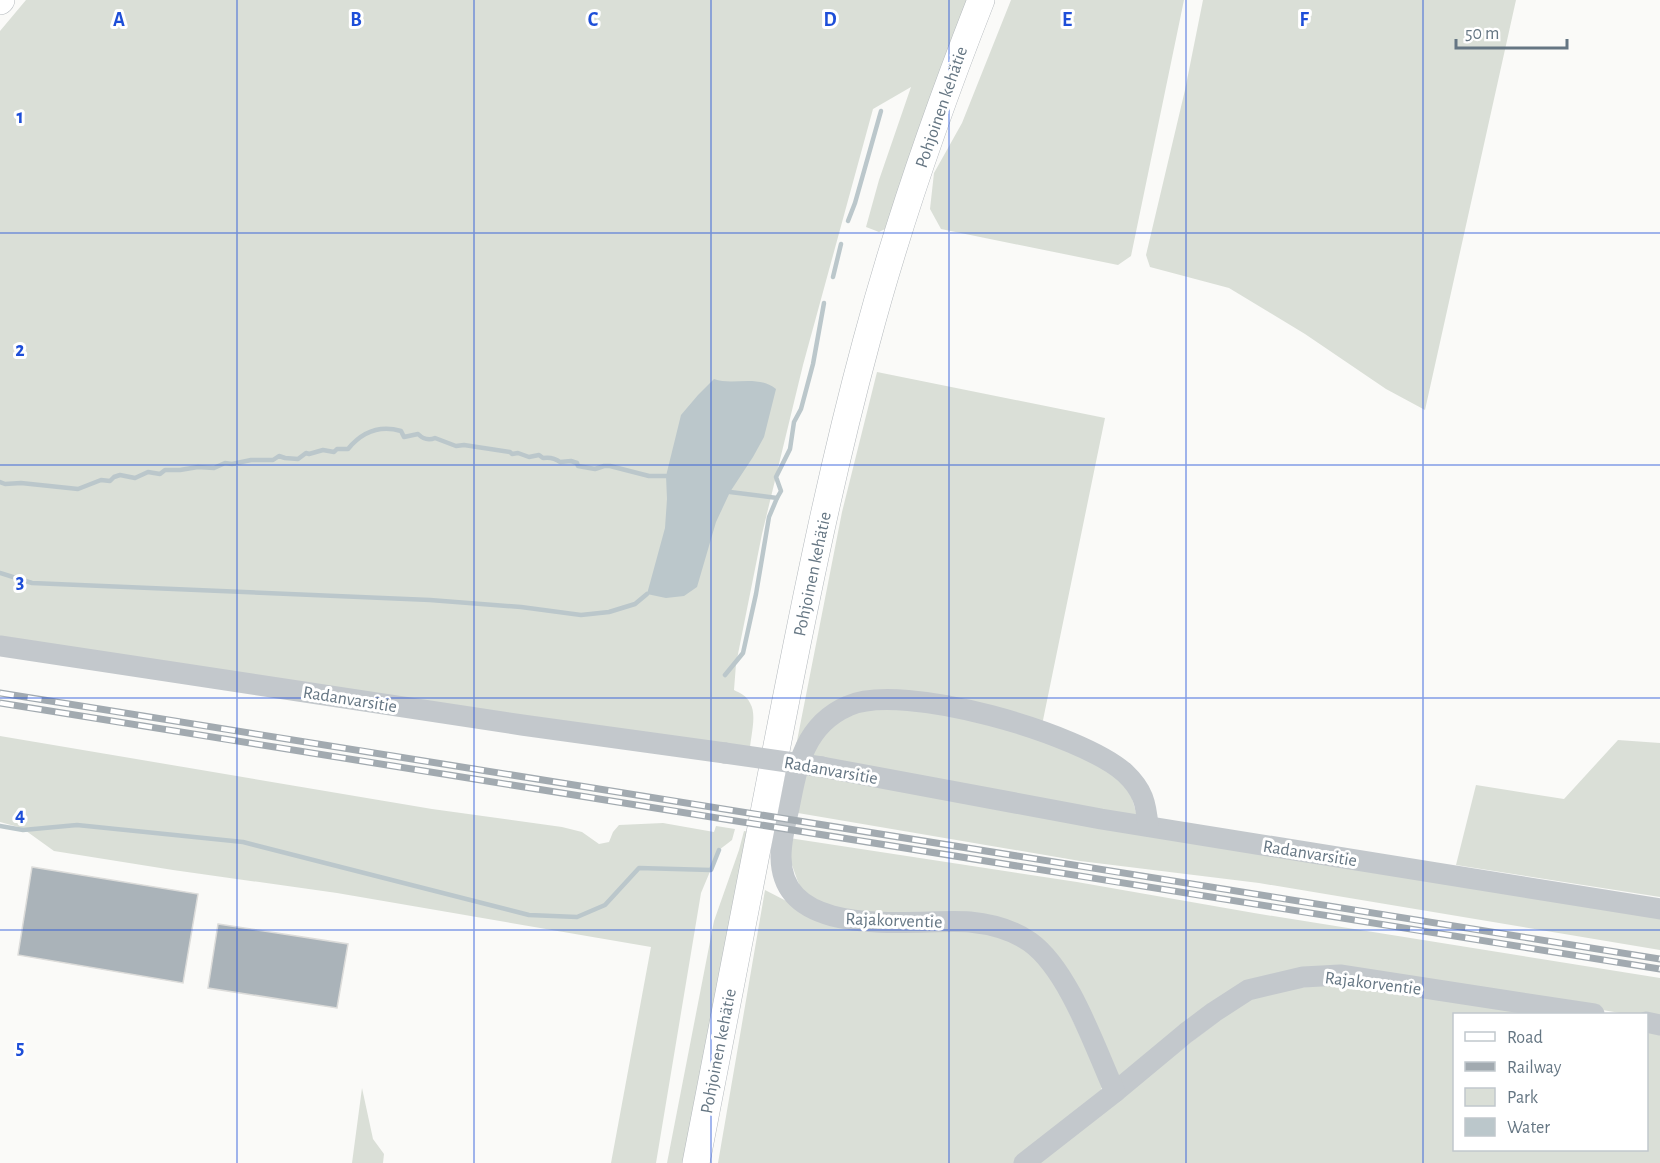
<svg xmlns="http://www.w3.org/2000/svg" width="1660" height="1163" font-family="'Alegreya Sans',sans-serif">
<rect width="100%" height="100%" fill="#fafaf8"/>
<g fill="#dadfd7">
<path d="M26,0H969L885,229L879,232L866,227L879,180L911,87L873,109L803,365L762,534L736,664L734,690C740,693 747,696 750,703C757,714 751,735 750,748L0,641V31Z"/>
<path d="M1011,0H1184L1131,256L1118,265L941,229L930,209L934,173L962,123Z"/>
<path d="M1203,0H1516L1425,410L1386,389L1305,334L1229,288L1150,267L1146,255L1185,90Z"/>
<path d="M877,372L1105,418L1042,725L860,695L796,746L842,512Z"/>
<path d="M929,707L1070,746L1128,784L1137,816L805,757L809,747L853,708Z"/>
<path d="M0,736L432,809L562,827L582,832L599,844L609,842L613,832L619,825L663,823L714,832L716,826L735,829L732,840L719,850L701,893L656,1163H611L651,947L337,893L173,870L54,851L22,828L0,822Z"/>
<path d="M1618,740L1660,743V897L1456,865L1476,785L1564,799Z"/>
<path d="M801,772L1660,914V950L1259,883L1080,861L792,812Z"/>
<path d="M744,831L751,832L684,1163H667L714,921L739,850Z"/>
<path d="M789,838L1077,882L1254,913L1660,978V1020L1646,1014H1626L1379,972H1286L1127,1075L1118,1076L1036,941L873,915L830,907L803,896L787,851Z"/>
<path d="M765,890L796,906L993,930L1044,960L1103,1084L1099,1096L1016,1163H718Z"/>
<path d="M1339,982L1549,1014H1454V1150H1646L1647,1029L1660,1031V1163H1035L1252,995Z"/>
<path d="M362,1088L373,1139L384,1154L383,1163H352Z"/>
</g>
<path fill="#bbc7cb" d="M714,379C733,386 757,374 776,389L764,437L753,457L730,492L716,522L697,587L684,596L666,598L647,594L665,528L667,499L666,476L681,415L698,395Z"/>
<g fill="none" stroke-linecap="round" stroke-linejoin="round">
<g stroke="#bbc7cb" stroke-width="4.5">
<path d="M848,221L855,203L881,111"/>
<path d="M833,277L841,244"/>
<path d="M0,482L5,484L21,483L78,489L101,480L110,481L114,477L120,475L135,478L148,472L160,474L165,470H180L198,467L214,468L225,463L232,464L251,460H273L279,456L285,458L298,459L306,453L309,454L323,450L334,452L337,449H348C362,432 380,425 401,431L404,437L418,434C423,439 428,441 435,438L456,446L464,445L510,452L512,454L518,453L529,457L539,455L543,458C550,457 555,458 560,462L571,461L577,463L578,466L595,469L604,466H610L649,476H666"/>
<path d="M777,498L781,491L776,477L790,449L794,422L801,409L813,364L824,303"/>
<path d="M0,573L32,583L430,600L521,607L581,615L609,612L635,604L647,594"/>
<path d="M725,675L743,653L756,594L769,517L777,498L730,492"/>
<path d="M0,826L23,830L77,825L243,842L529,915L577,917L605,905L639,868L711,870L719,850"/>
</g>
</g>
<g fill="#aab3b9" stroke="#dcdcda" stroke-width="1.5">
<path d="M32,867L198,894L183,983L18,955Z"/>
<path d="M218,924L348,944L337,1008L208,988Z"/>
</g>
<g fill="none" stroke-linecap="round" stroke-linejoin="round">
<defs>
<g id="major">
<path d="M0,1L1,0"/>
<path d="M696,1163C724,1017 752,871 781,725C806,597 832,469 866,343C897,226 937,112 981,0"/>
</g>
</defs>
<use href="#major" stroke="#b5babe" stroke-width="28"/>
<g stroke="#c3c8cc" stroke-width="21">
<path d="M0,646L522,725L725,753"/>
<path d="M822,767L1101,819L1660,909"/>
<path d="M1646,1022L1660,1025"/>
<path d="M1115,1092L1186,1033L1214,1012L1248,990L1303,977L1340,975L1594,1014"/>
<path d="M1024,1163L1115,1092C1095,1048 1069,970 1030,942C1013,930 990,924 970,922C915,918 782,943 781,857C781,841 785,824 789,808C797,767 804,725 848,706C902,681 1082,734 1125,773C1143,790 1146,803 1148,826"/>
</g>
<use href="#major" stroke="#fff" stroke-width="27"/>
<defs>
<g id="rail">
<path d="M0,693L1660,959"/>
<path d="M0,703L1660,969"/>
</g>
</defs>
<use href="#rail" stroke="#a2aab0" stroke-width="7"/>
<use href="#rail" stroke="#fff" stroke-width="4.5" stroke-dasharray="14" stroke-linecap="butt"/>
<path stroke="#c3c8cc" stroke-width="21" d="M725,753L822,767"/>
</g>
<path fill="none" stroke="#1d4ed8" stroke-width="1.5" stroke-opacity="0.55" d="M237,0V1163M474,0V1163M711,0V1163M949,0V1163M1186,0V1163M1423,0V1163M0,233H1660M0,465H1660M0,698H1660M0,930H1660"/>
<g text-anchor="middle" stroke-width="6" stroke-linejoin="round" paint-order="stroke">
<g font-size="18" fill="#657683" stroke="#fff">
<text transform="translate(941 107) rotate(-71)" y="6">Pohjoinen kehätie</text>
<text transform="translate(812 574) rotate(-78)" y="6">Pohjoinen kehätie</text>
<text transform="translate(350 699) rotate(9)" y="6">Radanvarsitie</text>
<text transform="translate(831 770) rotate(10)" y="6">Radanvarsitie</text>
<text transform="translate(1310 853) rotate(9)" y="6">Radanvarsitie</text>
<text transform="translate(894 920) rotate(2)" y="6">Rajakorventie</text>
<text transform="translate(1373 983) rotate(7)" y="6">Rajakorventie</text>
<text transform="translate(718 1051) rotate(-79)" y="6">Pohjoinen kehätie</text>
</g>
</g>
<g font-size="20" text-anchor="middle" font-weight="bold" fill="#1d4ed8" stroke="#fff" stroke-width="6" stroke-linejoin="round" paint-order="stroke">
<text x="119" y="26">A</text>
<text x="356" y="26">B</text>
<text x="593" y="26">C</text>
<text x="830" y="26">D</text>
<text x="1067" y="26">E</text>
<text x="1304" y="26">F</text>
<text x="20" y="123">1</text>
<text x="20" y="356">2</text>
<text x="20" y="588">3</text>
<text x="20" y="821">4</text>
<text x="20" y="1054">5</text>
</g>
<rect x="1453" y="1013" width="195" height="138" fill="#ffffff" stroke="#c1c8cd" stroke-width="1.5"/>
<rect x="1465" y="1032" width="30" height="9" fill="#ffffff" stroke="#c1c8cd" stroke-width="1.5"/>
<text x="1507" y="1043" font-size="18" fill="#657683">Road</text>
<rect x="1465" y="1062" width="30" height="9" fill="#a2aab0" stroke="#c1c8cd" stroke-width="1.5"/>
<text x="1507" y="1073" font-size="18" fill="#657683">Railway</text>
<rect x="1465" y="1088" width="30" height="18" fill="#dadfd7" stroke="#c1c8cd" stroke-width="1.5"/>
<text x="1507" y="1103" font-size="18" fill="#657683">Park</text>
<rect x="1465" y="1118" width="30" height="18" fill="#bbc7cb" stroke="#c1c8cd" stroke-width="1.5"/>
<text x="1507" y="1133" font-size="18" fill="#657683">Water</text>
<path d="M1456 39v9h111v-9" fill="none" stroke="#657683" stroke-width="3"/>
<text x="1465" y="39" font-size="18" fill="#657683" stroke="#ffffff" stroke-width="4.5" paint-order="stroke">50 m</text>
</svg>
